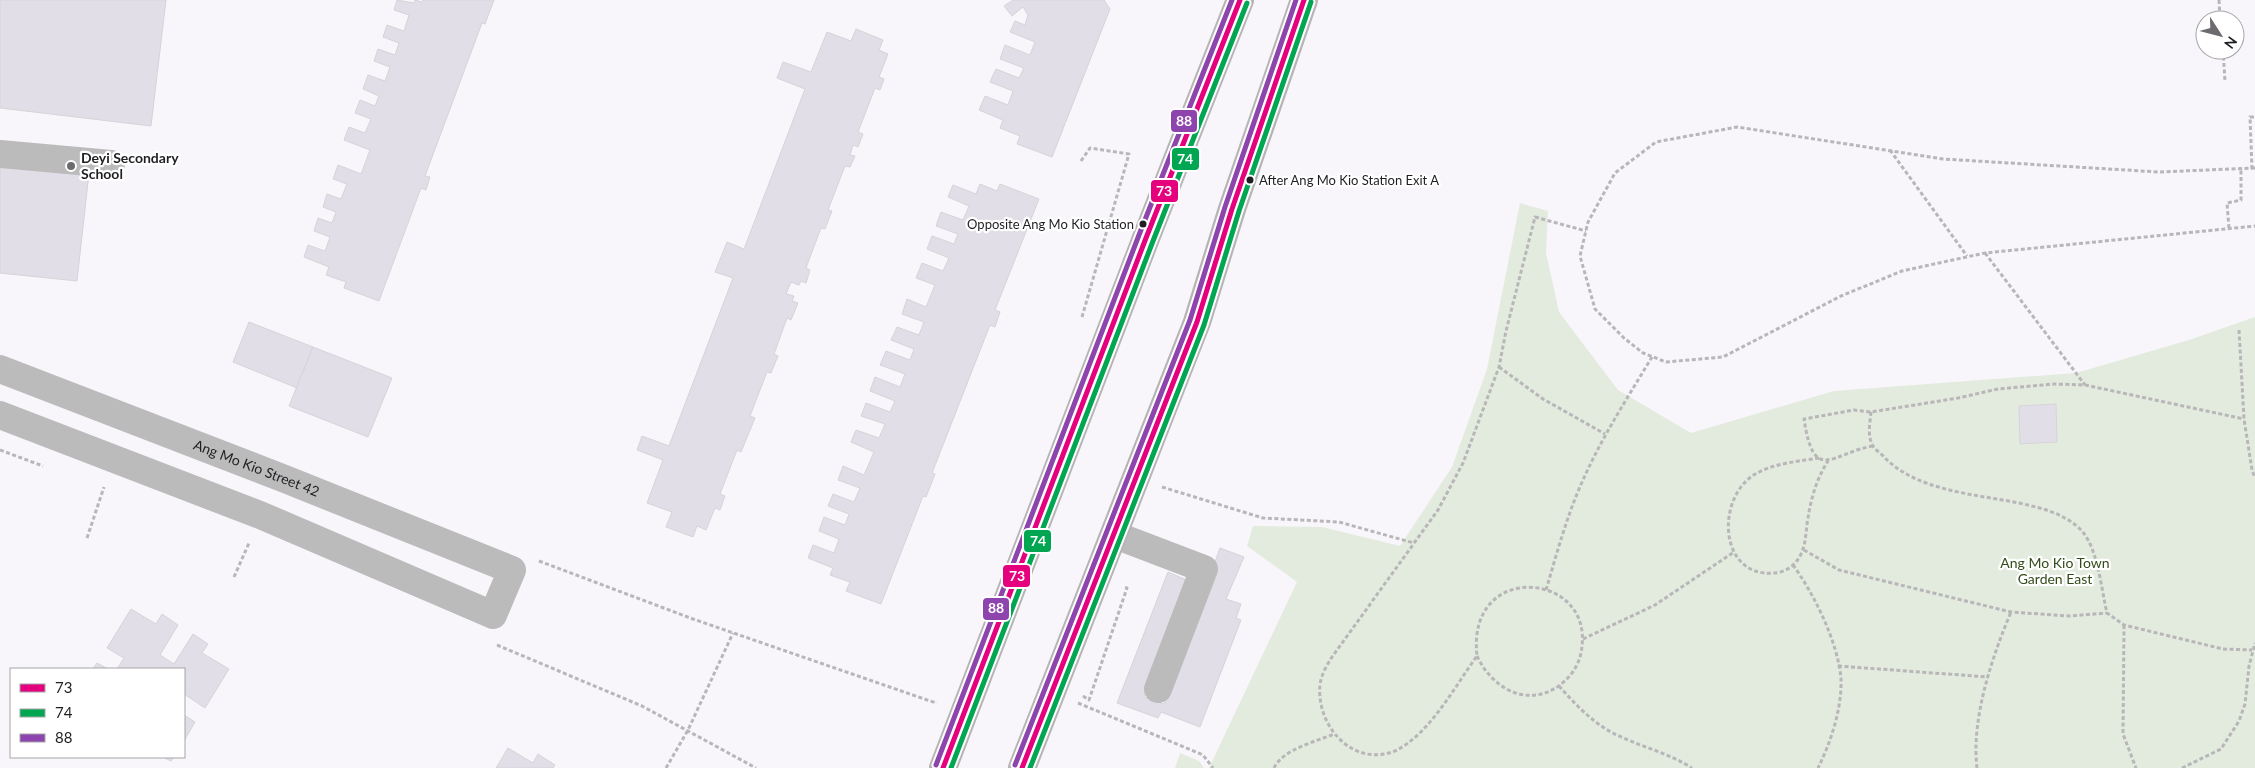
<svg xmlns="http://www.w3.org/2000/svg" width="2255" height="768" font-family="Lato,sans-serif">
<rect width="100%" height="100%" fill="#f8f6fb"/>
<g fill="#e3ebde">
<path d="M1520,203L1548,211L1546,253L1559,312L1618,390L1691,433L1834,391L2076,373L2189,340L2255,317V768H1209L1297,582L1247,546L1253,526L1322,527L1400,546L1452,467L1487,369Z"/>
<path d="M1180,753L1199,761L1204,768H1175Z"/>
</g>
<g fill="#e2dee7" stroke="#d5d4d8">
<path d="M0,0H166L151,126L0,108Z"/>
<path d="M397,0L414,3L415,0L422,2L423,0H494L485,24L482,23L425,176L430,177L426,190L421,188L379,301L344,288L346,282L326,275L329,267L304,257L308,245L325,251L330,237L314,231L318,218L332,223L336,212L323,207L327,194L341,199L347,184L333,179L338,165L361,174L370,150L344,140L349,127L365,133L371,119L355,113L360,100L375,106L379,96L363,89L368,75L385,81L390,67L374,61L378,49L395,55L399,43L383,37L387,25L404,31L409,15L394,10Z"/>
<path d="M1013,0H1104L1110,9L1052,157L1017,144L1020,136L1000,128L1003,120L979,110L985,96L1008,105L1013,91L990,82L996,69L1019,78L1024,68L1000,59L1005,45L1030,55L1035,42L1010,32L1015,21L1025,25L1028,15L1023,7L1012,16L1004,6Z"/>
<path d="M856,29L883,40L879,50L888,54L879,77L884,79L880,90L875,88L858,132L863,134L858,147L853,145L850,155L855,156L850,167L845,166L828,210L832,211L825,229L821,228L806,268L810,270L806,283L801,281L799,285L791,282L786,294L794,296L792,301L798,303L791,320L787,318L774,354L778,356L771,373L767,372L750,416L755,418L741,452L737,450L720,494L725,496L720,510L715,508L706,530L697,526L693,537L666,527L672,512L647,503L663,460L637,450L642,436L669,446L733,278L715,272L727,242L744,249L805,89L777,78L783,62L811,72L827,32L851,41Z"/>
<path d="M0,163L89,173L77,281L0,273Z"/>
<path d="M980,184L997,191L1000,184L1039,199L995,310L1000,312L995,327L990,325L932,473L935,474L926,497L923,496L881,604L846,591L850,582L830,575L833,568L808,558L813,545L834,553L839,539L819,531L824,517L845,525L849,514L828,506L833,494L854,502L860,488L838,480L843,466L864,475L874,452L851,442L856,430L879,438L885,424L861,416L866,403L890,412L895,401L870,391L875,377L900,387L905,374L880,365L886,351L910,360L914,349L891,340L897,327L919,335L924,322L902,314L907,299L926,307L935,285L916,278L922,263L943,271L949,258L927,249L932,236L954,244L958,234L936,226L941,212L963,220L969,206L948,197L953,185L976,194Z"/>
<path d="M249,322L313,347L297,388L233,362Z"/>
<path d="M313,347L392,378L368,437L289,406Z"/>
<path d="M2056,404L2057,442L2020,444L2019,406Z"/>
<path d="M1220,548L1244,557L1226,599L1241,604L1236,618L1241,620L1200,727L1161,712L1158,718L1117,703L1168,572L1189,581L1144,697L1164,704L1216,568L1213,567Z"/>
<path d="M131,609L156,624L162,614L178,625L160,655L174,664L193,634L208,644L202,653L229,669L205,708L184,694V669H117L124,658L107,648Z"/>
<path d="M97,663L108,669H93Z"/>
<path d="M184,715L195,722L184,741Z"/>
<path d="M508,748L533,763L538,754L555,765L553,768H496Z"/>
<path d="M163,757H174L171,761Z"/>
</g>
<g fill="none" stroke-linecap="round" stroke-linejoin="round">
<g stroke="#b8b6b8" stroke-width="3" stroke-dasharray="4 2.5" stroke-linecap="butt">
<path d="M2219,0L2220,20"/>
<path d="M2223,50L2225,81"/>
<path d="M1890,150L1967,256"/>
<path d="M1081,161L1090,148L1129,154L1082,317"/>
<path d="M2255,168L2159,172L1943,159L1737,127L1656,142L1615,173L1588,222L1580,256L1595,309L1624,338L1643,353L1666,362L1723,357L1841,296L1902,271L1985,253L2255,226"/>
<path d="M2252,169L2250,117H2255"/>
<path d="M2229,228L2227,203L2241,200V169"/>
<path d="M1985,253L2085,385"/>
<path d="M2239,330L2244,419L2252,470L2255,478"/>
<path d="M1499,367L1543,399L1605,434"/>
<path d="M1871,412C1870,423 1867,436 1873,446C1875,450 1881,453 1884,457C1917,491 1974,494 2019,503C2041,508 2064,513 2081,530C2098,548 2101,588 2107,613L2124,625L2223,649L2252,650"/>
<path d="M1873,446C1832,453 1814,485 1804,419L1854,410L1871,412L1958,398L1998,389L2054,384L2085,385L2244,419"/>
<path d="M0,450L43,466"/>
<path d="M1819,458C1800,461 1777,463 1759,472C1715,493 1717,578 1774,573C1780,573 1790,569 1794,564C1807,551 1805,534 1808,518C1811,498 1817,478 1828,461"/>
<path d="M1162,487L1263,518L1339,522L1414,543"/>
<path d="M87,538L104,487"/>
<path d="M1804,550L1839,570L2011,612L2069,616L2107,613"/>
<path d="M539,561L693,619L936,703V702"/>
<path d="M1793,565C1814,594 1838,642 1841,679C1842,708 1831,742 1818,768"/>
<path d="M234,577L249,543"/>
<path d="M1546,590C1557,553 1567,515 1583,480C1602,437 1628,397 1652,357"/>
<path d="M2124,625L2123,734L2136,768"/>
<path d="M1583,639L1655,605L1734,552"/>
<path d="M497,645L642,706L756,768"/>
<path d="M1477,656C1492,688 1527,709 1560,685C1572,676 1581,662 1582,646C1591,571 1466,561 1477,656C1455,686 1430,734 1395,751C1352,768 1316,725 1320,685C1321,675 1327,665 1332,657L1438,510L1463,463L1499,367L1506,331L1535,217L1586,231"/>
<path d="M1838,666L1988,677"/>
<path d="M1559,686C1574,703 1591,721 1611,732C1637,746 1667,752 1692,768"/>
<path d="M1083,696L1089,700L1127,588L1123,587"/>
<path d="M1078,703L1203,755L1213,768"/>
<path d="M666,768L688,730L733,633"/>
<path d="M1274,768C1283,749 1315,742 1334,734"/>
<path d="M1977,768C1971,719 1992,657 2011,612"/>
<path d="M2182,768L2221,749L2239,721L2245,704L2249,666L2255,643"/>
</g>
<g stroke="#bcbbbb" stroke-width="28">
<path d="M0,154L111,164"/>
<path id="s1" d="M0,369L285,479L512,570L493,615L260,515L0,415"/>
<path d="M1115,535L1204,569L1158,689"/>
</g>
<g stroke="#b6b4b4" stroke-width="28">
<path d="M943,768L1146,238L1240,0"/>
<path d="M1022,768L1197,322L1232,209L1304,0"/>
</g>
<defs>
<g id="bus-1">
<path d="M943,768L1146,238L1240,0"/>
<path d="M1022,768L1197,322L1232,209L1304,0"/>
</g>
<g id="bus-2">
<path d="M951,768L1153,241L1247,3"/>
<path d="M1030,768L1204,325L1239,211L1311,2"/>
</g>
<g id="bus-3">
<path d="M936,765L1139,235L1232,0"/>
<path d="M1015,765L1190,320L1225,207L1296,0"/>
</g>
</defs>
<use href="#bus-1" stroke="#fff" stroke-width="9"/>
<use href="#bus-2" stroke="#fff" stroke-width="9"/>
<use href="#bus-3" stroke="#fff" stroke-width="9"/>
<use href="#bus-1" stroke="#e5007d" stroke-width="5"/>
<use href="#bus-2" stroke="#00a651" stroke-width="5"/>
<use href="#bus-3" stroke="#8e44ad" stroke-width="5"/>
</g>
<circle fill="#6c6a6e" stroke="#fff" stroke-width="2" cx="71" cy="166" r="5"/>
<g fill="#201e22" stroke="#fff" stroke-width="2">
<circle cx="1250" cy="180" r="4.5"/>
<circle cx="1143" cy="224" r="4.5"/>
</g>
<g text-anchor="middle" stroke-width="4.5" stroke-linejoin="round" paint-order="stroke">
<g font-size="13" fill="#201e22" stroke="#fff" text-anchor="start">
<text x="1259" y="185">After Ang Mo Kio Station Exit A</text>
<text x="1134" y="229" text-anchor="end">Opposite Ang Mo Kio Station</text>
</g>
<g font-size="14" font-weight="bold" fill="#201e22" stroke="#fff" text-anchor="start">
<text x="81" y="163">Deyi Secondary<tspan x="81" dy="16">School</tspan></text>
</g>
<g font-size="14" fill="#201e22" stroke="#fff">
<text dy="5" stroke="none"><textPath href="#s1" startOffset="275">Ang Mo Kio Street 42</textPath></text>
</g>
<g font-size="14" fill="#324c1a" stroke="#fff">
<text x="2055" y="568">Ang Mo Kio Town<tspan x="2055" dy="16">Garden East</tspan></text>
</g>
</g>
<g stroke="#fff" stroke-width="2">
<rect x="1170" y="109" width="28" height="24" rx="5" fill="#8e44ad"/>
<rect x="1171" y="147" width="29" height="24" rx="5" fill="#00a651"/>
<rect x="1150" y="179" width="29" height="24" rx="5" fill="#e5007d"/>
<rect x="1023" y="529" width="29" height="24" rx="5" fill="#00a651"/>
<rect x="1002" y="564" width="29" height="24" rx="5" fill="#e5007d"/>
<rect x="982" y="597" width="28" height="24" rx="5" fill="#8e44ad"/>
</g>
<g font-size="14" text-anchor="middle" font-weight="bold" fill="#fff">
<text x="1184" y="126">88</text>
<text x="1185" y="164">74</text>
<text x="1164" y="196">73</text>
<text x="1038" y="546">74</text>
<text x="1017" y="581">73</text>
<text x="996" y="613">88</text>
</g>
<rect x="10" y="668" width="175" height="90" fill="#ffffff" stroke="#a6a5a7"/>
<rect x="20" y="684" width="25" height="8" fill="#e5007d" stroke="#a6a5a7"/>
<text x="55" y="693" font-size="15" fill="#201e22">73</text>
<rect x="20" y="709" width="25" height="8" fill="#00a651" stroke="#a6a5a7"/>
<text x="55" y="718" font-size="15" fill="#201e22">74</text>
<rect x="20" y="734" width="25" height="8" fill="#8e44ad" stroke="#a6a5a7"/>
<text x="55" y="743" font-size="15" fill="#201e22">88</text>
<g transform="translate(2220 35) rotate(126)"><circle r="24" fill="#ffffff" stroke="#a6a5a7"/>
<path d="M0-4L9 19L0 12L-9 19Z" fill="#6c6a6e"/>
<text y="-8" font-size="14" font-weight="bold" text-anchor="middle" fill="#201e22">N</text>
</g>
</svg>
